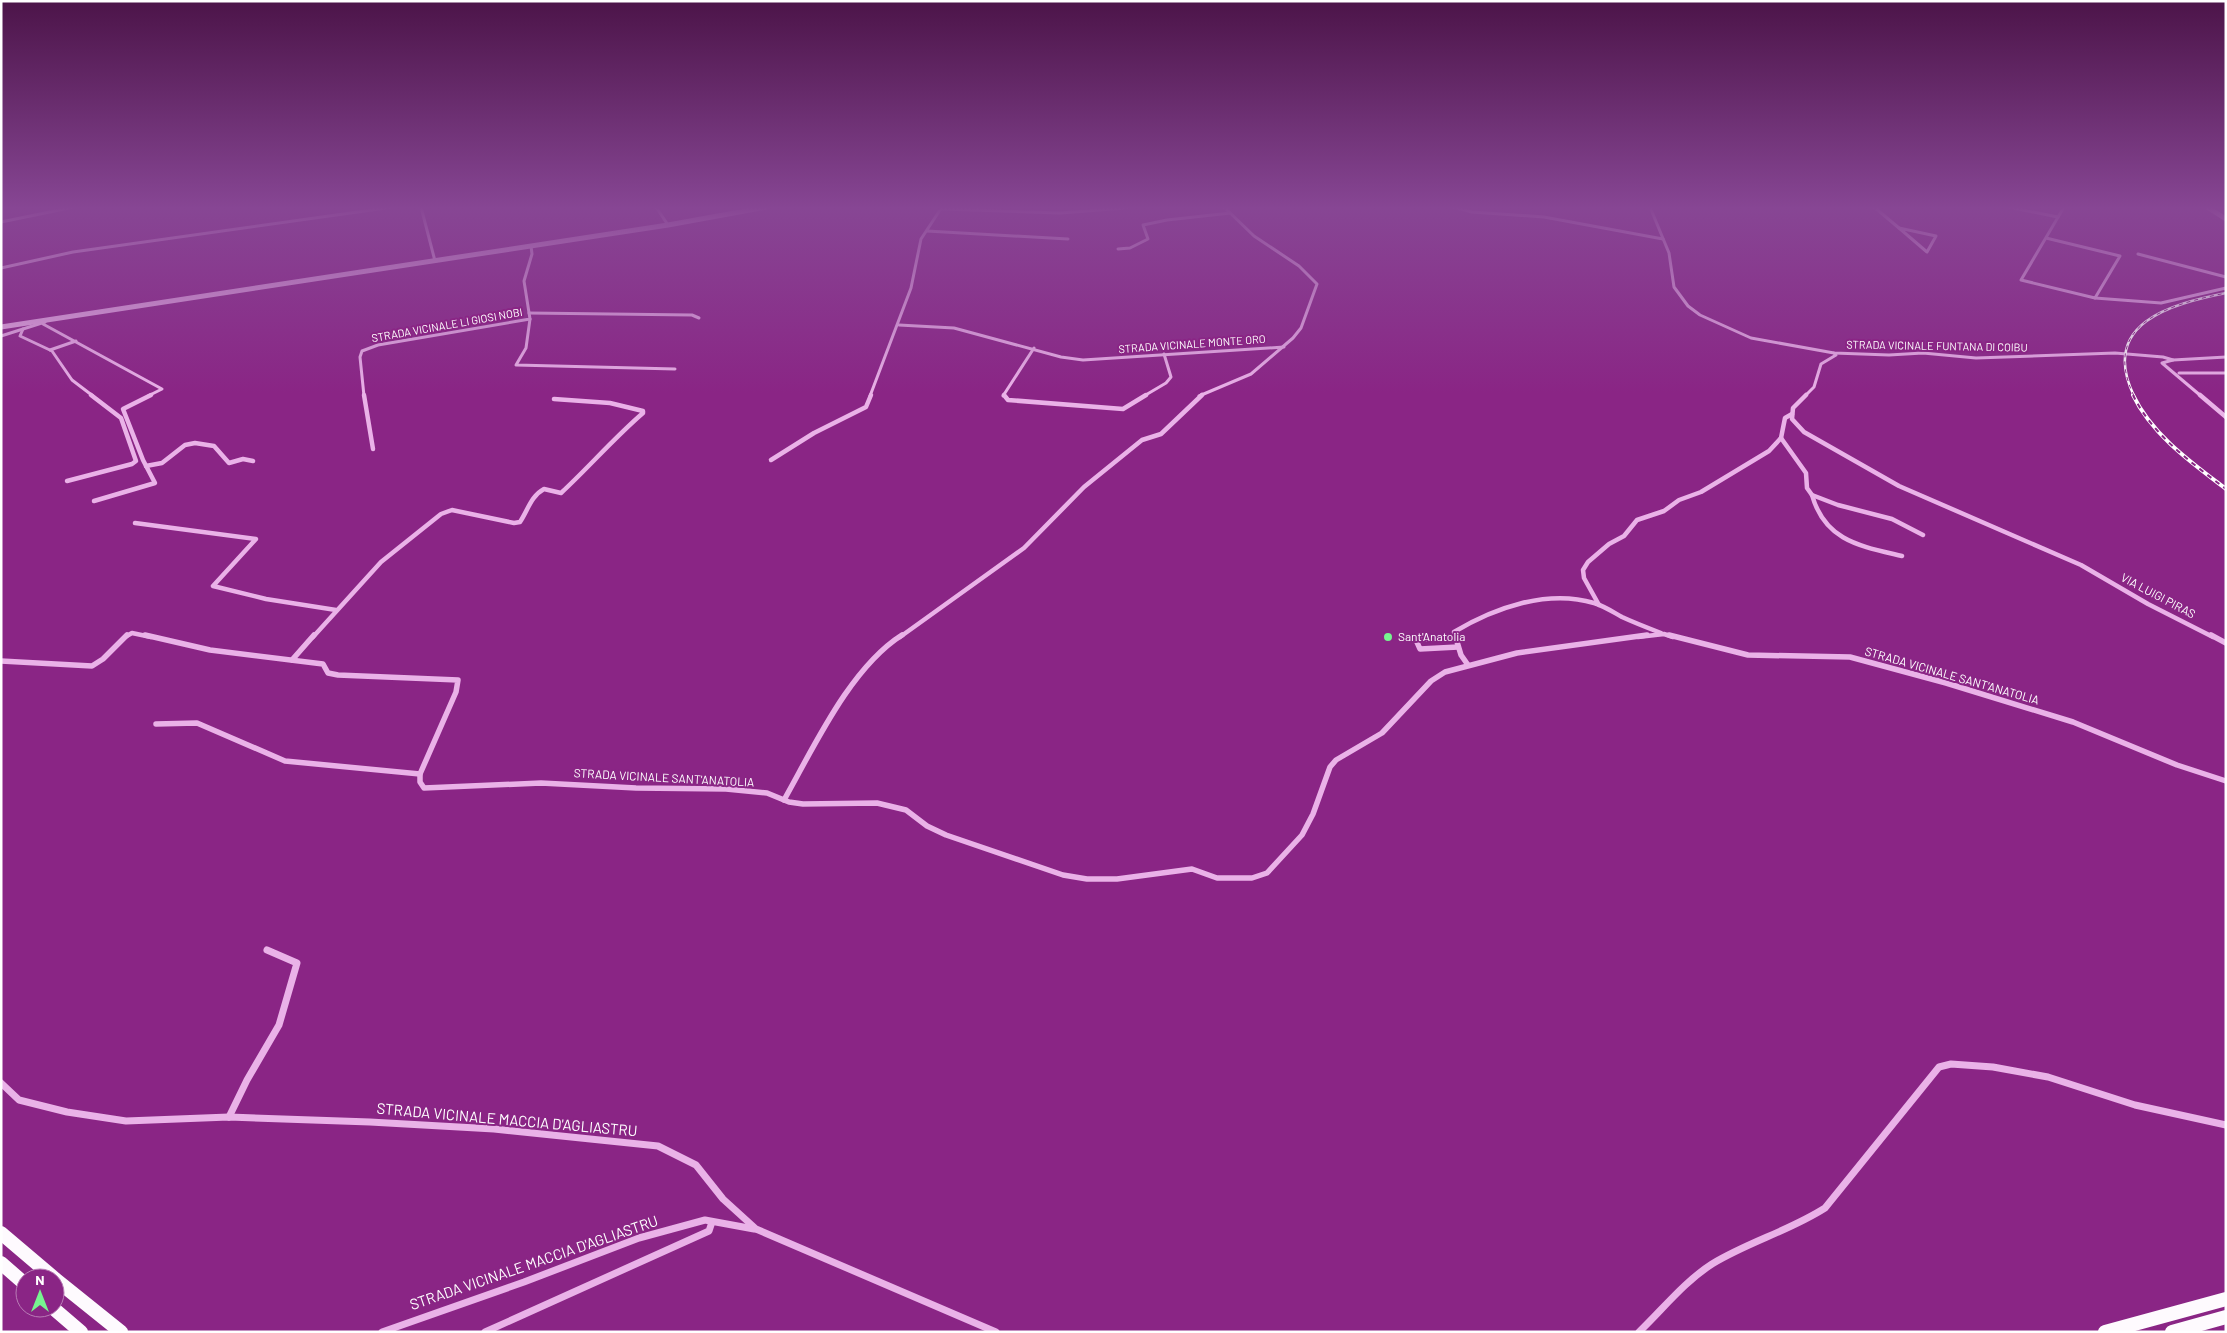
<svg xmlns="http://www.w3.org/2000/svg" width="2227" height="1333" font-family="Barlow,sans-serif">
<rect width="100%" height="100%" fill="#8a2585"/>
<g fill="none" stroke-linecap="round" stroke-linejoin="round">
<g stroke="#eab2e8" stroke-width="3">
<path d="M421,207L435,261"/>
<path d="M656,207L668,225"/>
<path d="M1453,207L1472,212L1544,217L1663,239"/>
<path d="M1650,207L1669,253L1674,287L1688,306L1700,315L1751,338L1834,353L1889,355L1923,353L1976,358L2115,353L2163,357L2173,360"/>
<path d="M1874,207L1899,228"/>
<path d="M2008,207L2058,217"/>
<path d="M941,209L1060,213L1126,208"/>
<path d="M1,222L74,207"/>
<path d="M1899,228L1936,236L1927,252Z"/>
<path d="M927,231L1068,239"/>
<path d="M2046,238L2120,256L2095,298L2021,280L2064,207"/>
<path d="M1118,249L1130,248L1148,239L1143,225L1167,220L1230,213"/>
<path d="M2138,254L2226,277"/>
<path d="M1,268L73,252L393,207"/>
<path d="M2095,298L2161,303L2226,288"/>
<path d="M529,313L692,315L699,318"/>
<path d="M530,319L526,348L516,365L675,369"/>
<path d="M43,324L162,389L148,396"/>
<path d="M899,325L954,328L1061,357L1083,360L1284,347"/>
<path d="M23,329L20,336L52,351L72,380L93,396"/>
<path d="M1,336L45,322"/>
<path d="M50,350L76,341"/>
<path d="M2179,373H2226"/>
<path d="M364,396L360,357L362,351L378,345L530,319L524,281L532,254L531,246"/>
<path d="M870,396L911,288L921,239L942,207"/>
<path d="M1003,396L1034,348"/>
<path d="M1144,396L1166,383L1171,377L1164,354"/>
<path d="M1199,396L1251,374L1293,338L1301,328L1317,284L1299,266L1254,236L1224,207"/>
<path d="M1805,396L1814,387L1821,364L1836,355L1834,353"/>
<path d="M2201,396L2162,363L2173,360L2226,357"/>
</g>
<g stroke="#eab2e8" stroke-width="4.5">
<path d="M364,395L373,449"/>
<path d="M1004,395L1008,400L1123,409L1146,395"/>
<path d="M1806,395L1793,408L1792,419L1804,432L1899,486L2081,565L2148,604L2213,637"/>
<path d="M2200,395L2226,417"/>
<path d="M1781,438L1806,473L1807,488L1812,495L1838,505L1892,519L1923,535"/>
<path d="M771,460L814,433L866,407L871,395"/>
<path d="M146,466L162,463L185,445L195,443L214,446L229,463L243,459L253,461"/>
<path d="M67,481L132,464L136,461L121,418L91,395"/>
<path d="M1812,495C1825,541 1860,546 1902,556"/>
<path d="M94,501L155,483L143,460L123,409L151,395"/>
<path d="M135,523L256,539L213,586L266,599L336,610"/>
<path d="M1599,605L1584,578L1583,570L1588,562L1609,544L1624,536L1637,520L1664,511L1679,500L1701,492L1769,451L1781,438L1785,418L1792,414"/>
<path d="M125,637L132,633L151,637"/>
<path d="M313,637L381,562L441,514L452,510L514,523L520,522C528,510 531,496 544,489L561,493C589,467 614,438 643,413V411L610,403L554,399"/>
<path d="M900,637L1024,548L1084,487L1142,440L1161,434L1202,395"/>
<path d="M1455,637L1454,632C1494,608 1547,589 1594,603C1604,606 1613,612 1622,617C1635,623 1648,628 1661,633"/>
<path d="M1638,637L1664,634L1673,637"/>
</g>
<g stroke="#eab2e8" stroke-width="5.5">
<path d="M145,635L210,650L323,664L328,673L338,675L458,680L456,692L420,774V782L424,788L541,783L636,788L726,789L767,793L789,802L803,804L877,803L906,810L927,826L946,835L1063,875L1087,879H1117L1192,869L1217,878H1252L1267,873L1302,835L1313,814L1330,767L1336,760L1382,733L1431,681L1445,672L1517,653L1647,635"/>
<path d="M1455,635L1461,655L1468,665"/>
<path d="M1669,635L1748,655L1850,657L1946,683L2073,722L2177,765L2226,781"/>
<path d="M2211,635L2226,643"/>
<path d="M1455,637L1416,640L1420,649L1458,647"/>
<path d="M292,660L314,635"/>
<path d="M1,661L92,666L103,659L127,635"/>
<path d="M156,724L197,723L285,761L420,774"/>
<path d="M784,800C814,747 850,668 902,635"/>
</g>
<g stroke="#eab2e8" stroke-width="7">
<path d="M1,1083L19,1100L67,1112L126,1121L229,1117L370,1122L494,1129L658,1146L696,1165L723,1199L756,1229L996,1332"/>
<path d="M229,1117L247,1080L279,1025L297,963L267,950"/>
<path d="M382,1332L524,1282L639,1238L705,1220L754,1229"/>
<path d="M485,1332L709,1231L712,1222"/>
<path d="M1639,1332C1663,1309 1684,1282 1712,1264C1748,1242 1789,1231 1825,1208L1939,1067L1951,1064L1993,1067L2048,1077L2135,1105L2226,1125"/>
</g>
<g stroke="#eab2e8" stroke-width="5">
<path d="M2207,207L2226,219"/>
<path d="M1,327L668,225L767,207"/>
</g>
<g stroke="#fefafe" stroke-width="14">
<path d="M1,1233L54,1278"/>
<path d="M1,1263L25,1284"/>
<path d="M55,1279L121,1332"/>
<path d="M53,1308L81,1332"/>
<path d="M2105,1332L2226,1299"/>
<path d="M2172,1332L2226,1317"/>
</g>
<defs>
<path id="rail-far1" d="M2134,396C2099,323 2171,304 2226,293"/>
<path id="rail" d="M2133,395C2152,435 2192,463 2226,489"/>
</defs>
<use href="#rail-far1" stroke="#fff" stroke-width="2.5"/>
<use href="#rail" stroke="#fff" stroke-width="4"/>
<use href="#rail-far1" stroke="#8a2585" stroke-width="1" stroke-dasharray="4" stroke-linecap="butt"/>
<use href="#rail" stroke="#8a2585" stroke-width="2" stroke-dasharray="5" stroke-linecap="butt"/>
</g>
<linearGradient id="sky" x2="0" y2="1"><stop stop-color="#4c1449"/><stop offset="0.53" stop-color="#874694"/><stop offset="1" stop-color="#874694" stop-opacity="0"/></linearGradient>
<rect width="2227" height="393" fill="url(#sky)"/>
<circle fill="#77f490" stroke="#8a2585" stroke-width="2" cx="1388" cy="637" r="5"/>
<g text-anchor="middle" stroke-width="4" stroke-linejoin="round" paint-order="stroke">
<g font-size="11" fill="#fff" stroke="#8a2585">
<text transform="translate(447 325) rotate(-10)" y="4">STRADA VICINALE LI GIOSI NOBI</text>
<text transform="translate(1192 344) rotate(-4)" y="4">STRADA VICINALE MONTE ORO</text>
<text transform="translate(1937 346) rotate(1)" y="4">STRADA VICINALE FUNTANA DI COIBU</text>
</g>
<g font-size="12" fill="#fff" stroke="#8a2585">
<text transform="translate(2158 596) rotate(28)" y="4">VIA LUIGI PIRAS</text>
<text transform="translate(1952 676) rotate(16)" y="4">STRADA VICINALE SANT'ANATOLIA</text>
<text transform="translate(664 778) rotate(3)" y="4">STRADA VICINALE SANT'ANATOLIA</text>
</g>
<g font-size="12" fill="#fff" stroke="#8a2585" text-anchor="start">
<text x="1398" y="641">Sant'Anatolia</text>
</g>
<g font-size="15" fill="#fff" stroke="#8a2585">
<text transform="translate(507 1120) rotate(5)" y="5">STRADA VICINALE MACCIA D'AGLIASTRU</text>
<text transform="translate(534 1263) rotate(-19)" y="5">STRADA VICINALE MACCIA D'AGLIASTRU</text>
</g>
</g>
<rect width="2227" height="1333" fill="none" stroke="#ffffff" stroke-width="5"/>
<g transform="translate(40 1293)"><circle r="24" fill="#8a2585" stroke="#b97cb6"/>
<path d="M0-4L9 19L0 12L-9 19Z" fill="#77f490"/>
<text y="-8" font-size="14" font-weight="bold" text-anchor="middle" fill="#ffffff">N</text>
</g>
</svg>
